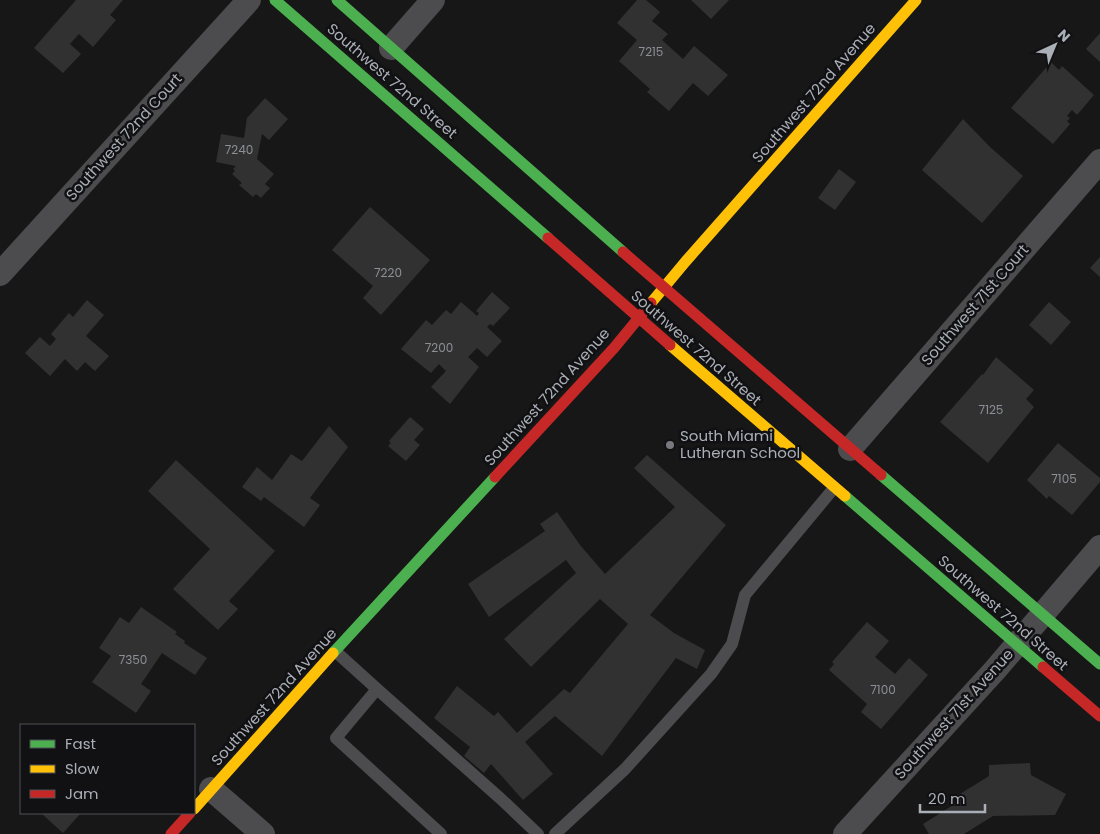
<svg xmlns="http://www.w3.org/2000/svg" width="1100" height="834" font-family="Poppins,sans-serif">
<rect width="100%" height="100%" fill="#171717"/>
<g fill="#313132">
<path d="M76,0H123L110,15L116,20L93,47L79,34L70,44L81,54L63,73L34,48Z"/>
<path d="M637,0H646L660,12L652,21L668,34L662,40L683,59L694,46L728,75L708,96L693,83L669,111L647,92L650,89L619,61L637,40L617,23Z"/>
<path d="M691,0H729L711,19Z"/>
<path d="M1100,33V62L1086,49Z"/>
<path d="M1051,62L1059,70L1062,66L1094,95L1077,115L1072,110L1067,116L1070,118L1067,121L1070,124L1053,144L1011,108Z"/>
<path d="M265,98L288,119L269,140L262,134L257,159L274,174L265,184L270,188L261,198L256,194L253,197L239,185L242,183L232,174L235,171L233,169L236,166L216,162L221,134L244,138L247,118Z"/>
<path d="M963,119L990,147L1023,176L982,223L922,170Z"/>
<path d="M839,169L856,182L835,210L818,198Z"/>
<path d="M370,207L430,260L381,315L363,298L373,286L332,250Z"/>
<path d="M1100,257V277L1090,268Z"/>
<path d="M492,292L510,308L493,326L490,324L487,327L502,341L487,357L477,348L468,357L479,367L450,404L431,387L446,371L439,364L431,373L401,349L426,320L432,325L446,310L451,314L461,302L477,316L479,313L476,311Z"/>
<path d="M87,300L104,315L86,336L109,356L95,371L85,362L77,371L65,359L50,376L25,353L40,337L50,346L56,339L51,334L69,313L73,317Z"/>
<path d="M1049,302L1071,322L1051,345L1029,325Z"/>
<path d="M996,357L1034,390L1026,399L1034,407L988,463L940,422L982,374L983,375Z"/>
<path d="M410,417L424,429L414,440L420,445L406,461L388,446L391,443L389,441Z"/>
<path d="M329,426L348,447L310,498L320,505L304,527L264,497L261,501L242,487L257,467L272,480L291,454L302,461Z"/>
<path d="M1058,443L1100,478V482L1072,515L1049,496L1047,499L1027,480Z"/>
<path d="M647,455L726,525L650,615L674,633L705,650L697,669L676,658L602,756L555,716L525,742L553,774L523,800L491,764L484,773L464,756L470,747L434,718L457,686L494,716L498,712L517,733L564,689L570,693L628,624L600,599L531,667L504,639L576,573L566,560L489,617L468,584L545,531L540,524L557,512L580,545L605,574L675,507L634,468Z"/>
<path d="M176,460L275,551L229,601L238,609L218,630L173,589L210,549L148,491Z"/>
<path d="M141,607L177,632L175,634L185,641L184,643L207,658L195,675L162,653L141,684L151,691L136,713L92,682L111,656L99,648L120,617L129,623Z"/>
<path d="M867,622L889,641L875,657L895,674L909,658L928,675L881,729L861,712L867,704L829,670L834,664L832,662Z"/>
<path d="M1030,763L1031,775L1066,794L1055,815L993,816L964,834H929L923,824L958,802L955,797L989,776V765Z"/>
<path d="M41,813H81L63,833Z"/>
</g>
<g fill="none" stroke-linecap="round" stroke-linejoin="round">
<g stroke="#4c4c4f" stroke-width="12">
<path d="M335,651L377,689L336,738L441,834"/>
<path d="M377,689L501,799L538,834"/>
<path d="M555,834L625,769L711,674L732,644L745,595L834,488"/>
</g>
<g stroke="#4c4c4f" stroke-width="24">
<path d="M391,48L433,0"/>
<path d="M0,274L249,0"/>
<path d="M850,449L1100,161"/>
<path d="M211,789L263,834"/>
<path d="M845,834L995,670L1100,547"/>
</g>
<g stroke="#4caf50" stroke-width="11">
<path d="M275,0L548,238"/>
<path d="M337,0L623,252"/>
<path d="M881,475L1100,664"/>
<path d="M845,496L1043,667"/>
<path d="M333,653L495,477"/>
</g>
<g stroke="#ffc107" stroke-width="11">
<path d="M651,303L686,261L916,0"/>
<path d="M670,345L845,496"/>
<path d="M194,809L333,653"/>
</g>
<g stroke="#c62828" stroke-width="11">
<path d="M548,238L670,345"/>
<path d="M623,252L881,475"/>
<path d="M495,477L614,348L651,303"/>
<path d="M1043,667L1100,716"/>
<path d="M171,834L190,813"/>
</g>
</g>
<circle fill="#77797e" stroke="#111113" stroke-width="2" cx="670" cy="445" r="5"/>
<g text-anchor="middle" stroke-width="5" stroke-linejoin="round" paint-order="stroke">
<g font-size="12" fill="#8c8f95">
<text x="651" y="56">7215</text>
<text x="239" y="154">7240</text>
<text x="388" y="277">7220</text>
<text x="439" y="352">7200</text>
<text x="991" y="414">7125</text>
<text x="1064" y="483">7105</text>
<text x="133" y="664">7350</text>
<text x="883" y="694">7100</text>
</g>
<g font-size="15" fill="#aaaeb6" stroke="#111113">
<text transform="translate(392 81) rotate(41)" y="5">Southwest 72nd Street</text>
<text transform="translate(814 93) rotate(-49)" y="5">Southwest 72nd Avenue</text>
<text transform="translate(124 137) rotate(-48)" y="5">Southwest 72nd Court</text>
<text transform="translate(975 305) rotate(-49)" y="5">Southwest 71st Court</text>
<text transform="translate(696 348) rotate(41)" y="5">Southwest 72nd Street</text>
<text transform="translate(547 397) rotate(-48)" y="5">Southwest 72nd Avenue</text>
<text transform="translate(1003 613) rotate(41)" y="5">Southwest 72nd Street</text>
<text transform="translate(274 697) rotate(-48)" y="5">Southwest 72nd Avenue</text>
<text transform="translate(954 714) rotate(-48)" y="5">Southwest 71st Avenue</text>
</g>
<g font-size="15" fill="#aaaeb6" stroke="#111113" text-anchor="start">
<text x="680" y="441">South Miami<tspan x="680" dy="17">Lutheran School</tspan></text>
</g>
</g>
<rect x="20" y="724" width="175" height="90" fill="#111113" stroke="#4e5054"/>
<rect x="30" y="740" width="25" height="8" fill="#4caf50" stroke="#4e5054"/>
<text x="65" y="749" font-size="15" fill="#aaaeb6">Fast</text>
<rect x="30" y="765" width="25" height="8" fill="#ffc107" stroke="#4e5054"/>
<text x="65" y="774" font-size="15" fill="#aaaeb6">Slow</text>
<rect x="30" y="790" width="25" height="8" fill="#c62828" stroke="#4e5054"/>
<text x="65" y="799" font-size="15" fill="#aaaeb6">Jam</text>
<g transform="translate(1055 45) rotate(44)" stroke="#111113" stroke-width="4" paint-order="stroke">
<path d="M0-4L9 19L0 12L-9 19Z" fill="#aaaeb6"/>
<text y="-8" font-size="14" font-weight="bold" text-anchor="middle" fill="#aaaeb6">N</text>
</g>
<path d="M920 804v8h65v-8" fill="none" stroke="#aaaeb6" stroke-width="2.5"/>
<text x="928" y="804" font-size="15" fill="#aaaeb6" stroke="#111113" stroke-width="4" paint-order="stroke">20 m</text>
</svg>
